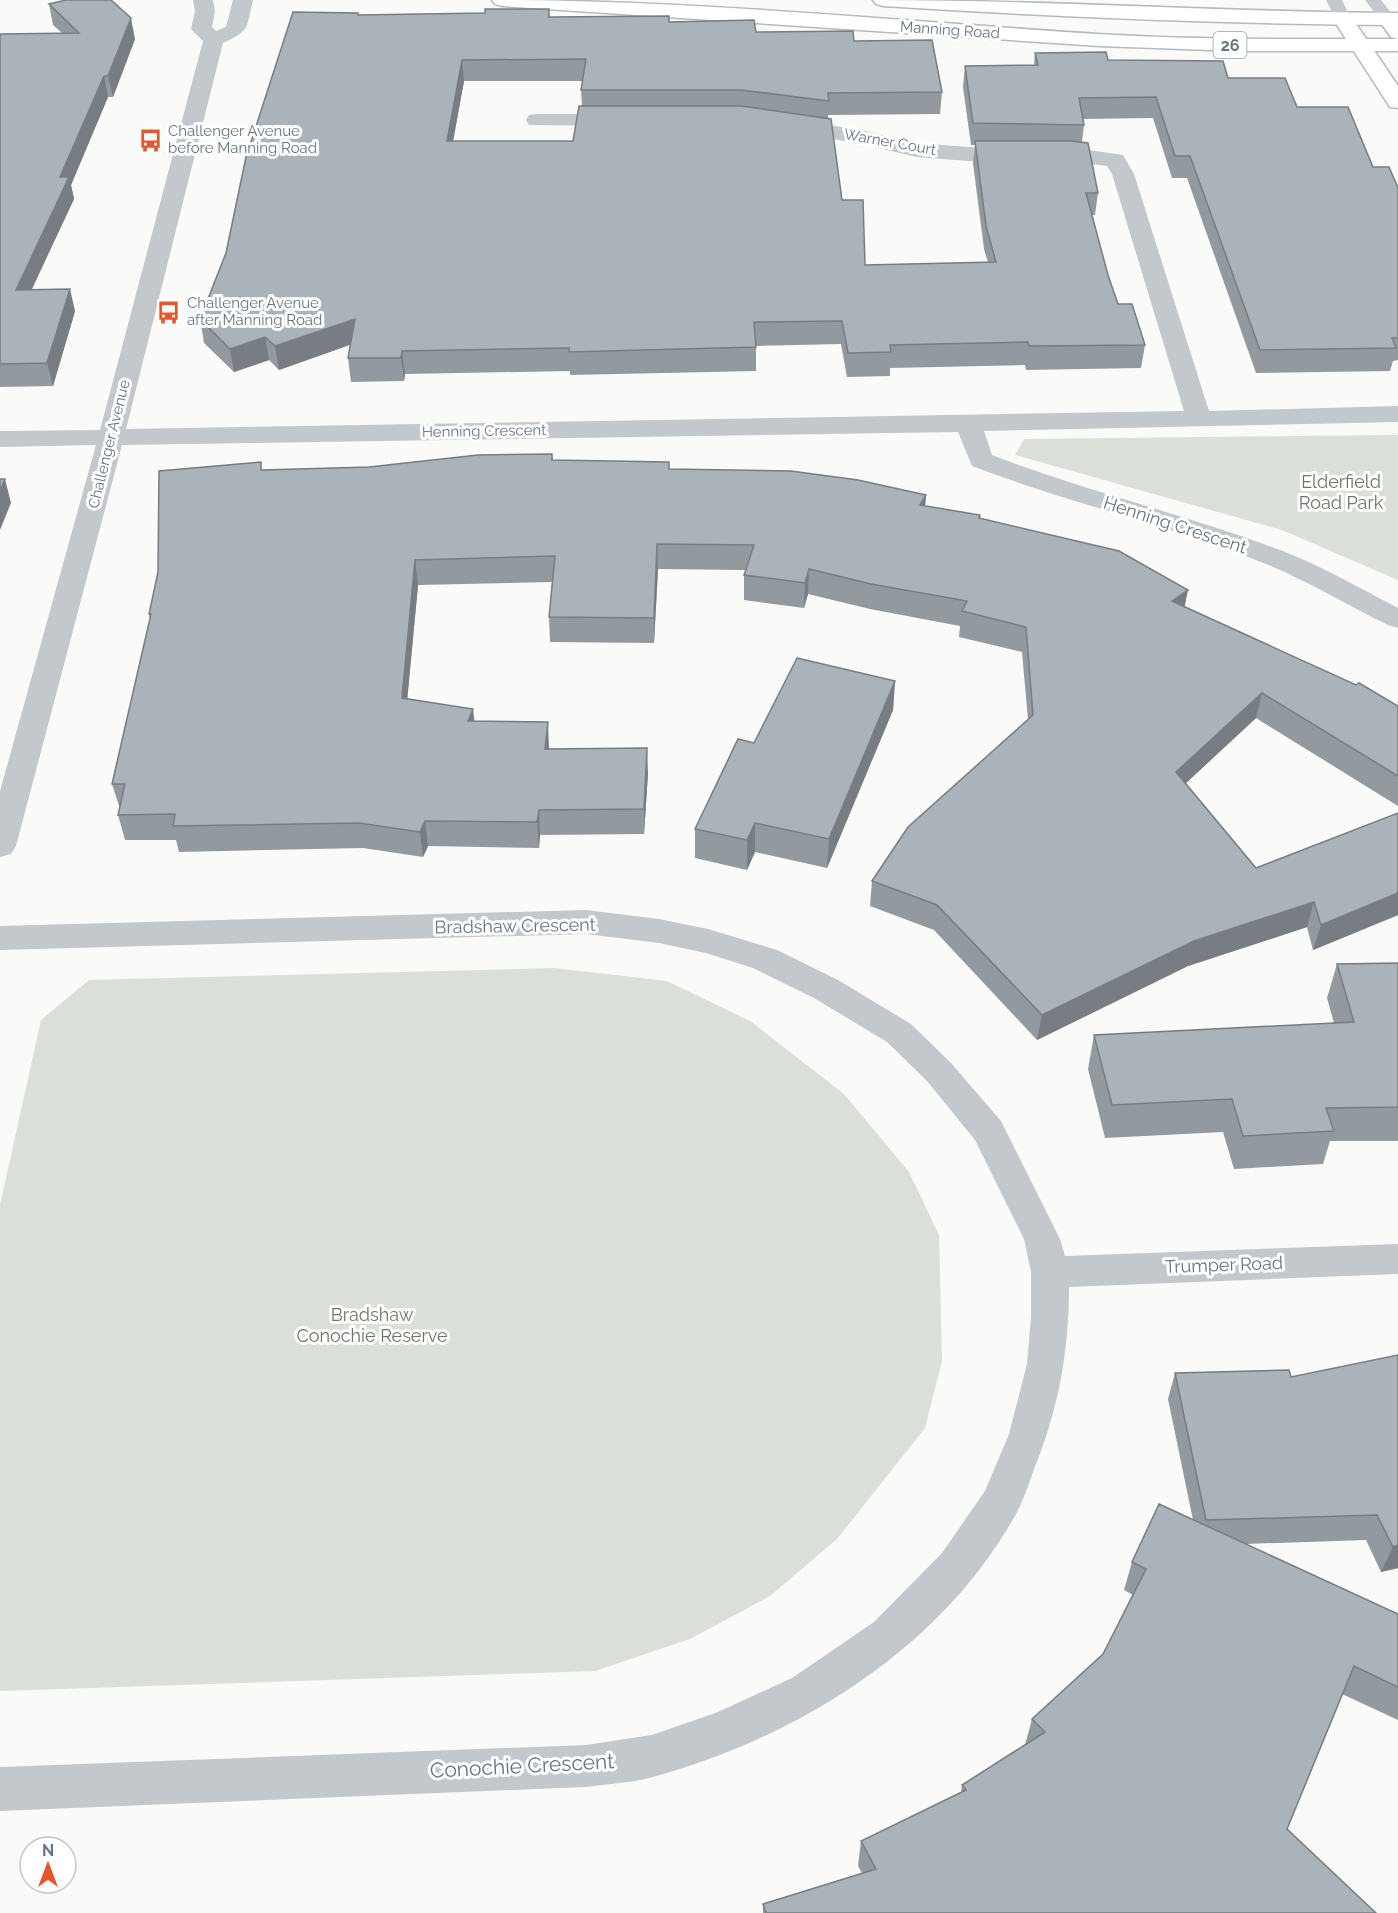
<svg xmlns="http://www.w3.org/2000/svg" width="1398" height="1913" font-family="Raleway,sans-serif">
<rect width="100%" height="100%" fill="#fafaf8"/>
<g fill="#dadfd7">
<path d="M1398,435V580L1282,530L1015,455L1024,439Z"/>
<path d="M554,968L667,981L750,1021L844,1094L909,1172L939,1235L942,1361L925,1428L837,1539L770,1596L690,1639L595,1671L0,1691V1205L41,1020L89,980Z"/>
</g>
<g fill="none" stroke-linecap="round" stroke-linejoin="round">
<defs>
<g id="secondary">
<path d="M1343,13L1350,15L1398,86V108L1390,107L1333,19L1336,15Z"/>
<path d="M1388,13L1395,15L1398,19V39L1391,37L1378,19L1381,15Z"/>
</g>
<g id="primary">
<path d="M492,0C694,0 896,21 1097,34C1197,40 1298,39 1398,39V51H1238L1100,46L502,6L495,4Z"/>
<path d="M873,0C1048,0 1223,12 1398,13V25C1226,24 1055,17 883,6L876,4Z"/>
</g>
</defs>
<use href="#secondary" stroke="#b3babf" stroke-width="3"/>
<use href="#primary" stroke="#b5babe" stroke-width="3"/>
<g fill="#c3c8cc" fill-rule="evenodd">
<path d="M1326,0H1342L1351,19L1349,22H1337Z"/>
<path d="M1365,0H1381L1396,19L1394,22H1382Z"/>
</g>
<g fill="#c3c8cc" fill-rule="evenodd">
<path d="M193,0H213L215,11L212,27L216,31L226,27L233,0H253C246,28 251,30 223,43L126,429L1184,411L1112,174L1107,166L1068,161H968L917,157L857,143L789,132L781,131L778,126L781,121L789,120L857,129L917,143L968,147H1068L1123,155L1134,174L1209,411L1398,406V422L984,431L992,455C1088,492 1188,515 1283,551C1323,567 1360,588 1398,608V628L1388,625C1347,605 1308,581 1266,564C1170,525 1068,503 972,466L958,432L122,445L16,846L11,854L0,857V791L96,445L0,447V431L100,430L203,41L191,29L195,11Z"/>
<path d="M537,114H620L628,115L631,120L628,125L620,126L529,125L526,120L529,115Z"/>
<path d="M586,910L659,919L708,929L777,950L838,980L911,1024L951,1063L1001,1121L1060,1239L1065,1256L1398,1244V1274L1069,1287C1069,1353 1058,1411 1033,1472C1028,1486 1023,1501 1016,1514C941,1649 798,1737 653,1777C632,1783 608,1784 586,1787L0,1811V1767L586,1745L652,1735L718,1712L792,1678L874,1622L942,1553L985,1491L1009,1434L1027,1364L1031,1317V1272L1024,1239L975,1140L927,1081L887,1042L814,998L753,968L706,953L659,943L586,934L0,950V926Z"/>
</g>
<use href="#secondary" fill="#fff" fill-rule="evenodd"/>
<use href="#primary" fill="#fff" fill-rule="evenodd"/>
</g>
<g fill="#929a9f" fill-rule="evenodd">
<path d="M49,4L135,39L113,97H108L71,185L74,199L32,289L75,311L53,386L0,387V34L62,33L53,25Z"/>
<path d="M358,15L550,17L669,22L756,32L854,41L942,92L940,114L828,115L842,200L865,265L988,262L984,249L973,163L975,145H971L963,87L965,66L1034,65L1035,53L1108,60L1228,78L1297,107L1398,188V360L1393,361L1390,371L1256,373L1187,178H1172L1153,118L1083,119L1084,125L1082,142L1098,193L1095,215H1092L1108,275L1118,304L1145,345L1141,368L1026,370L1025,365L890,368V376L847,377L841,344L756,346V371L570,375V371L405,374L404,381L351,382L348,358L350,345L279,370L269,360L234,372L204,343L200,319L226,253ZM464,81H583L581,90L582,106L573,141H453Z"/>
<path d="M552,454L553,460L669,469L926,495L925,506L980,518L1185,607L1398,706V806L1256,718L1186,783L1256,868L1398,813V915L1313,950L1307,927L1188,966L1037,1040L934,930L870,906L872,881L1028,720L1022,652L959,637L960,626L870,609L808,594L804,608L744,600V575L746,570L658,569L654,643L550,642L549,617L552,582L418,585L407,699L475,721L549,749L648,773L644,834L540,835L539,848L428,846L423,857L363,848L179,852L176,840H125L118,815L120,809L112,784L150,619L149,614L262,470L369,467Z"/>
<path d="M895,681L893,710L827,868L755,852L747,870L695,858V829L754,743Z"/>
<path d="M1398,963V1141H1330L1323,1164L1234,1169L1223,1132L1105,1138L1088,1069L1094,1035L1334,1023L1327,998L1337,964Z"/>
<path d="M1398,1355V1568L1381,1572L1366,1540L1245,1544L1398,1614V1720L1342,1694L1287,1829L1376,1913H763V1904L862,1873L858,1866L861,1841L961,1792L962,1785L1025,1745L1032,1719L1103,1654L1133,1595L1124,1590L1132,1562L1193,1520L1168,1399L1175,1373L1291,1377Z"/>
</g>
<g fill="#777d82">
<path d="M131,18L135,39L113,97L108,76Z"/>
<path d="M462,60L464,81L449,163L447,141Z"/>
<path d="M104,76L108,97L71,185L74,199L21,312L16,290L60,177Z"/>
<path d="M70,289L75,311L53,386L47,363Z"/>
<path d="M355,319L357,342L279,370L275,346Z"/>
<path d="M265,337L269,360L234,372L230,349Z"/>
<path d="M402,351L405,374L404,381L401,358Z"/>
<path d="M5,479L11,503L0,530V491Z"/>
<path d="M926,495L924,520L920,505Z"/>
<path d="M657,544L658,569L654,643V618Z"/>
<path d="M415,560L418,585L405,724L402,698Z"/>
<path d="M809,569L808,594L804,608L805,583Z"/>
<path d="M1188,590L1183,615L1172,601Z"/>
<path d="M895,681L893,710L827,868L829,839Z"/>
<path d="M1262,693L1256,718L1171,797L1176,772Z"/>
<path d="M473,709L476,734L468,721Z"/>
<path d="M548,722L549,748L547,774L545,749Z"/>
<path d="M647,748L648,773L644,834V809Z"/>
<path d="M539,810L540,835L539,848L537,822Z"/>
<path d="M425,821L428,846L423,857L420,832Z"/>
<path d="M755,823V852L747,870V840Z"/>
<path d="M1398,893V915L1313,950L1321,925Z"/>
<path d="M1314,902L1307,927L1188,966L1037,1040L1042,1015L1194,941Z"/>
<path d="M1398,1545V1568L1381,1572L1393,1547Z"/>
</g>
<g fill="#aab3b9" stroke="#777d82" stroke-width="1.5">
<path d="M66,0H111L131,18L108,76H104L60,177H69L16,290L70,289L47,363L0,364V34L79,33L49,4Z"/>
<path d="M485,9H549V17L669,16V22L754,20L756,32L853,31L854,41L932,40L942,92L828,93L829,101L741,90H581L586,59L462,60L447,141H573L579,106H741L831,119L842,200H863L865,265L996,262L986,226L975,141H1071L1088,143L1098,193H1086L1108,275L1118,304H1132L1145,345L1029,346L1028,342L890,345L891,352L848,353L842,321L754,322L756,347L569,352V348L402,351L401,358H348L355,319L275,346L265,337L230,349L200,319L226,253L246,157L293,12L358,13V15L485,13Z"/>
<path d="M1106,52L1108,60L1223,61L1228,78H1285L1297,107H1348L1373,167H1389L1398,188V338H1392L1396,348L1260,350L1190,156H1175L1156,97L1079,98L1084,125L973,123L965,66L1038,65L1035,53Z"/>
<path d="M552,454V460L669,462V469L791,471L858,480L926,495L920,505L980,515L979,518L1119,551L1188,590L1172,601L1356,685L1359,683L1398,706V776L1262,693L1176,772L1256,868L1398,813V893L1321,925L1314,902L1194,941L1042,1015L937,905L872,881L908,827L1033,715L1026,627L962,611L967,601L871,584L809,569L805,583L744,575L754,545L657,544L654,618L549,617L555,556L415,560L402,698L473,709L468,721L548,722L545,749L647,748L644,809L539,810L537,822L425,821L420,832L359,823L173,826L175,814L118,815L125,784H112L151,614H149L158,572L159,471L261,462V470L369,467L478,455Z"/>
<path d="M0,479H5L0,491Z"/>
<path d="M797,658L895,681L829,839L755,823L747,840L695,829L738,739L754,743Z"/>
<path d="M1398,963V1107L1326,1108L1334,1131L1243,1136L1232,1099L1112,1105L1094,1035L1354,1022L1337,964Z"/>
<path d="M1398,1355V1545L1393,1547L1377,1515L1206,1520L1175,1373L1289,1370L1291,1377Z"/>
<path d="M1159,1504L1398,1614V1687L1354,1666L1287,1829L1376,1913H766L763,1904L876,1869L861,1841L966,1790L962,1785L1045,1732L1032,1719L1103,1654L1146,1569L1132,1562Z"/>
</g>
<defs>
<symbol id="bus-bare" viewBox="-9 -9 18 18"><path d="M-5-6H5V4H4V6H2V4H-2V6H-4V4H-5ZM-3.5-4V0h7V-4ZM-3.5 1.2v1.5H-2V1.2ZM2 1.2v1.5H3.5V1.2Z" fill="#e4572e" stroke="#fff" stroke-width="2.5" paint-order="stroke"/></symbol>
</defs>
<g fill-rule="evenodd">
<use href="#bus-bare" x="134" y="124" width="33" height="33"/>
<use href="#bus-bare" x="152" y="296" width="33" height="33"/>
</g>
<g text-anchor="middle" stroke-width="6" stroke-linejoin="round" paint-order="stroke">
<g font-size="15" fill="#657683" stroke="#fff">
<text transform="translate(950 30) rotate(4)" y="5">Manning Road</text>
<text transform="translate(890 142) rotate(10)" y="5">Warner Court</text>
<text transform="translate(484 431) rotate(-1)" y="5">Henning Crescent</text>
<text transform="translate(109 444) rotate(-76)" y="5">Challenger Avenue</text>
</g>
<g font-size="15" fill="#657683" stroke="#fff" text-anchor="start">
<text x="168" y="136">Challenger Avenue<tspan x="168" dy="17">before Manning Road</tspan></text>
<text x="187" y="308">Challenger Avenue<tspan x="187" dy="17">after Manning Road</tspan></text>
</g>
<rect fill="#fff" stroke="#939fa8" stroke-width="1.5" x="1213.5" y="32" width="33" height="26" rx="4.5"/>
<g font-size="16" font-weight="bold" fill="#657683">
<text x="1230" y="51">26</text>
</g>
<g font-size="18" fill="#687a64" stroke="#fff">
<text x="1341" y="488">Elderfield<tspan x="1341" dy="21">Road Park</tspan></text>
<text x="372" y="1321">Bradshaw<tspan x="372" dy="21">Conochie Reserve</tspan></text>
</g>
<g font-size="18" fill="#657683" stroke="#fff">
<text transform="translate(1175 525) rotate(18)" y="6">Henning Crescent</text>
<text transform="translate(515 926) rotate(-1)" y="6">Bradshaw Crescent</text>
<text transform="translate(1224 1265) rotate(-2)" y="6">Trumper Road</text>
</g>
<g font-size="21" fill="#657683" stroke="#fff">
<text transform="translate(522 1766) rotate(-3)" y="7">Conochie Crescent</text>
</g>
</g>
<g transform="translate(48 1865)"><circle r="28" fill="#ffffff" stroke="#c1c8cd" stroke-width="1.5"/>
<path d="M0-4.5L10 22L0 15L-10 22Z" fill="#e4572e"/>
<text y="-9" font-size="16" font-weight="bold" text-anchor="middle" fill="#657683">N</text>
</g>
</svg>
